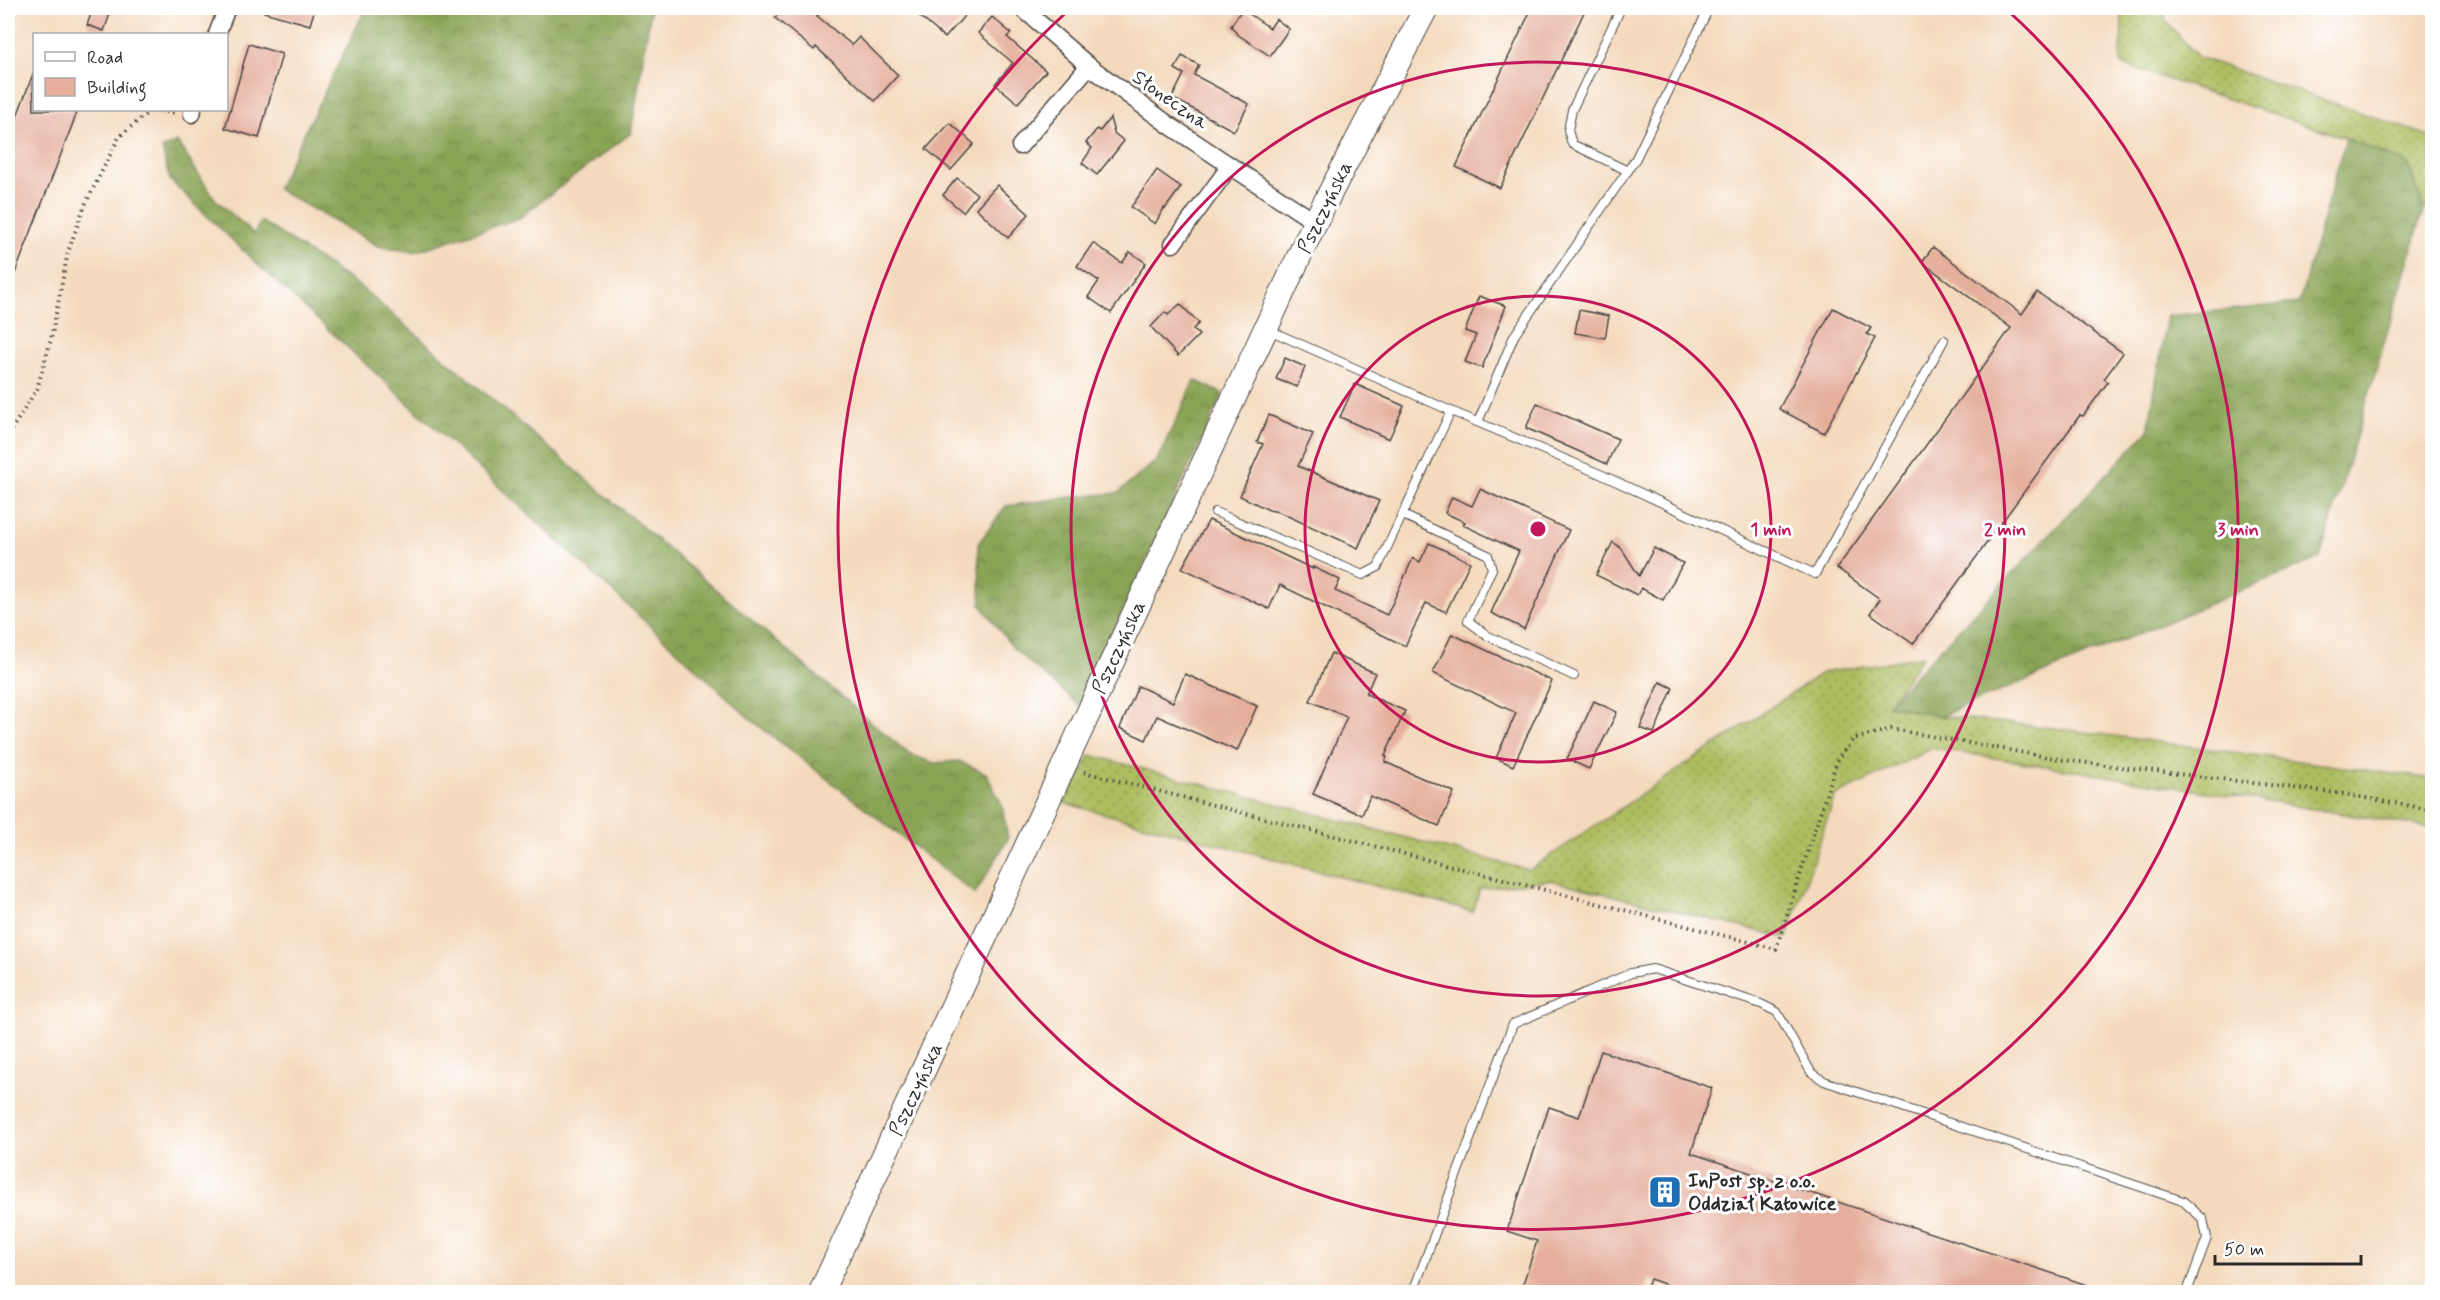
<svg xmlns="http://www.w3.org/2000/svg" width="2440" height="1300" font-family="Mynerve,sans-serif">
<defs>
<pattern id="grass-dots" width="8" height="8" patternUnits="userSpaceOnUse" patternTransform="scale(1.5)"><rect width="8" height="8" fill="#adbd60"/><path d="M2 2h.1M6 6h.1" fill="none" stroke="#8d9a4f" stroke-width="1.8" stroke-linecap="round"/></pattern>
<pattern id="forest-crowns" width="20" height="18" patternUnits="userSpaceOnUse" patternTransform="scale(1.5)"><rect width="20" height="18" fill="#8aa456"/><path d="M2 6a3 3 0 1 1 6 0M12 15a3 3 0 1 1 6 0" fill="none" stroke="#718647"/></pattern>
</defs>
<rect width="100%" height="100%" fill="#fff"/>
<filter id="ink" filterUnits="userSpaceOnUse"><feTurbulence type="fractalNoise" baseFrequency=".0167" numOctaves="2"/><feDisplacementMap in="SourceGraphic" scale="12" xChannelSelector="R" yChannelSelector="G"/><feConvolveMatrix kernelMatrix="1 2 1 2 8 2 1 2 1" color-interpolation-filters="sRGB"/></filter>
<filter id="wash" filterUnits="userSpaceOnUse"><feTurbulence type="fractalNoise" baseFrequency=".008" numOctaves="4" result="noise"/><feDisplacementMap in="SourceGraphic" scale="24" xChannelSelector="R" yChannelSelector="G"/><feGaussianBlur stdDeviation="1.35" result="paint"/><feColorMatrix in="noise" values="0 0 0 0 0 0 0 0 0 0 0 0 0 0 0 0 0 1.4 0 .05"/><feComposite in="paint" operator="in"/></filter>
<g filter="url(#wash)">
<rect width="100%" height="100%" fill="#f4dabd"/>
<g fill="url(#grass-dots)" stroke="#6c7446" stroke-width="1.5">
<path d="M2122,8H2166L2165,20L2198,57L2432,137V205L2424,209L2408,164L2346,138L2121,64Z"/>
<path d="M1923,656L1887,705L1941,716L2062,729L2432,779V828L1933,748L1835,796L1787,938L1549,880L1480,889L1473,912L1064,803L1091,755L1529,870L1822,673Z"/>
</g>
<g fill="url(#forest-crowns)" stroke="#5a6840" stroke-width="1.5">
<path d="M366,8H651L631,133L519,218L414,252L378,246L277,189Z"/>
<path d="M2346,138L2408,164L2424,209L2320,558L1941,716L1887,705L2148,431L2167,316L2299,303Z"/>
<path d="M177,142L215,199L254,234L261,221L358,285L909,754L934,763L959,761L986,773L1002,805L1008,839L975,894L749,718L714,685L256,263L170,180L162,149Z"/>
<path d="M1195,380L1223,394L1079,705L1013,648L981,605L978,544L1006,506L1070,497L1118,493L1157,460Z"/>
</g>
<g id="blocks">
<g fill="#e5af9c">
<path d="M93,8H112L104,31L87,25Z"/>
<path d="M264,8H315L310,25L264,12Z"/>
<path d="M783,8H824L817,16L852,45L859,37L898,75L875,101L816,47L814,50L775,18Z"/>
<path d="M910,8H956L965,15L945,38Z"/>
<path d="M1532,8H1586L1500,188L1456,167Z"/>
<path d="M1242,9L1270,28L1276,19L1289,29L1270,56L1237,34L1231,26Z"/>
<path d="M992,17L1011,33L1007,37L1046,71L1018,103L995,84L1013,63L978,33Z"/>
<path d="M249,44L282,54L259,138L225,128Z"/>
<path d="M1182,56L1199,65L1194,75L1249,104L1234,131L1172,98L1184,74L1175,69Z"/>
<path d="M33,74L34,110H78L9,289L8,140Z"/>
<path d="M1110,118L1114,133L1124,141L1097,175L1082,163L1092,148L1086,143L1097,129L1100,131Z"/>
<path d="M950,123L974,144L951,170L926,149Z"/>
<path d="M1157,170L1181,187L1165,209L1164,208L1155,224L1131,207Z"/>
<path d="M957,178L977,194L963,212L943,195Z"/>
<path d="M997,185L1029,214L1008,238L976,208Z"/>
<path d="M1093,243L1122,263L1130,252L1146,263L1111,313L1088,297L1099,281L1077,266Z"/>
<path d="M1933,247L2022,314L2037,292L2123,353L2104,379L2108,382L2083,416L2080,415L1913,644L1870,613L1880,599L1837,568L2011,328L1922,262Z"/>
<path d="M1479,296L1506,306L1482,368L1465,362L1476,335L1465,331Z"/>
<path d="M1180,304L1199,323L1193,329L1199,335L1178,356L1151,327L1165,312L1168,315Z"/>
<path d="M1833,308L1871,328L1867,334L1875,338L1824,433L1779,409Z"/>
<path d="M1579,310L1609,316L1605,338L1575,333Z"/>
<path d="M1285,358L1305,367L1297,387L1276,379Z"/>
<path d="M1355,384L1404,406L1389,439L1340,417Z"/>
<path d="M1537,403L1618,439L1607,464L1526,428Z"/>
<path d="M1269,415L1313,434L1298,466L1379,501L1358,548L1279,512L1269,510L1240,496L1263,444L1257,442Z"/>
<path d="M1480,489L1569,530L1524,629L1491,613L1519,551L1463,525L1465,522L1445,513L1452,497L1472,506Z"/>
<path d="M1209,520L1313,569V567L1340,580L1335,591L1387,615L1413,558L1420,562L1429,543L1470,562L1446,612L1426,603L1405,646L1280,585L1269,609L1182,568Z"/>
<path d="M1613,542L1622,549L1639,576L1654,548L1683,563L1663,600L1641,588L1637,595L1596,575Z"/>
<path d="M1452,634L1552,681L1513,766L1496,758L1516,713L1433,673Z"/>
<path d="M1331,653L1375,673L1366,694L1405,711L1385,756L1387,757L1385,762L1454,792L1439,826L1370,796L1362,815L1313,794L1347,717L1310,701Z"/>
<path d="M1185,674L1257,706L1237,751L1157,716L1146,740L1120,728L1138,686L1173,702Z"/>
<path d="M1660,682L1673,688L1654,733L1640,728Z"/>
<path d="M1594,701L1617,712L1589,769L1567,759Z"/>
<path d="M1601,1051L1712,1088L1691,1153L2102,1290V1293H1690L1650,1279L1645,1293H1520L1537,1241L1507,1231L1549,1107L1579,1117Z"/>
</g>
</g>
</g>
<g filter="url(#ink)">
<use href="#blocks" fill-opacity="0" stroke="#494541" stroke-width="1.5"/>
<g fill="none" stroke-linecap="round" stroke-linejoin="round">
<defs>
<g id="service">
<path d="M1621,8L1572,110L1568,130L1572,144L1628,171"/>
<path d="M1269,330L1451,411L1600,474L1815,574L1944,340"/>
<path d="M1478,422L1514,336L1635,160L1709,8"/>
<path d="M1215,512L1363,575L1378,567L1451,411"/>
<path d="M1403,515L1488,555L1492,569L1468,621L1488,636L1574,676"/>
<path d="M1413,1292L1513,1024L1631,973L1653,969L1761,1004L1777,1012L1811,1072L1824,1081L2183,1201L2203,1219L2207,1238L2187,1292"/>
</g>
<g id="minor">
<path d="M1022,8L1089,66L1169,125L1315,222"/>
<path d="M217,34L227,8"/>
<path d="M192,114L193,110"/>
<path d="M1020,146L1089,66"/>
<path d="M1173,244L1230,166"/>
</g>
<path id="secondary" d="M821,1292L1315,222L1426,8"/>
</defs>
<use href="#service" stroke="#494541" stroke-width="10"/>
<use href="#minor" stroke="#494541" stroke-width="19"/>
<use href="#secondary" stroke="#494541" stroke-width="26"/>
<g stroke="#494541" stroke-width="4" stroke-dasharray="1.5 4.5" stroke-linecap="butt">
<path d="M8,435L37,389L51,339L68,252L84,207L119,137L151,110L177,113"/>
<path d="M1084,772L1776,949L1838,758L1854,739L1891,729L2064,760L2344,794L2432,810"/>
</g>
<use href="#service" stroke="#fff" stroke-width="8"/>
<use href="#minor" stroke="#fff" stroke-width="16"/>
<use href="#secondary" stroke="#fff" stroke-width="24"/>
</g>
</g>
<g fill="none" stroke="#c2185b" stroke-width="3">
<circle cx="1538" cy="529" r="233"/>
<circle cx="1538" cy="529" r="467"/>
<path d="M2006 9A700 700 0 1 1 1070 9"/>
</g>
<defs>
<symbol id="building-square" viewBox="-11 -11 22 22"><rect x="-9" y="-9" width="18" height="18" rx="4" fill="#1f6fb2" stroke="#fff"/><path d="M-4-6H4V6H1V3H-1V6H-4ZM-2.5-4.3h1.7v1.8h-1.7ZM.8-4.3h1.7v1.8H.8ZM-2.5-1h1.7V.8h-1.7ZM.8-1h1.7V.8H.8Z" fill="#fff"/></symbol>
</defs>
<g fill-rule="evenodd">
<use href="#building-square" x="1646" y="1173" width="38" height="38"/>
</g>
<g text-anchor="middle" stroke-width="6" stroke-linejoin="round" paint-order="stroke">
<g font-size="20" fill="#2b2b2b" stroke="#fff">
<text transform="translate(1171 99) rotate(35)" y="7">Słoneczna</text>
<text transform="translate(1324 207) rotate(-64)" y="7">Pszczyńska</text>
<text transform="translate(1118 647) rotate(-65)" y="7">Pszczyńska</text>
<text transform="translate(915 1089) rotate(-65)" y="7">Pszczyńska</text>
</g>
<g font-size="20" font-weight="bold" fill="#2b2b2b" stroke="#fff" text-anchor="start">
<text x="1688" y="1187">InPost sp. z o.o.<tspan x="1688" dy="23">Oddział Katowice</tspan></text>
</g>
</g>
<circle cx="1538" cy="529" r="9" fill="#c2185b" stroke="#fff" stroke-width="3"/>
<g font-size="18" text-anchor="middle" font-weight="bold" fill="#c2185b" stroke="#fff" stroke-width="6" stroke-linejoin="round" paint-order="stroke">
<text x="1771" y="535">1 min</text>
<text x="2005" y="535">2 min</text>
<text x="2238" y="535">3 min</text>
</g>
<rect width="2440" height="1300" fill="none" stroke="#fff" stroke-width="30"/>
<rect x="33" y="33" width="195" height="78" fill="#ffffff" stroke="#aaaaaa" stroke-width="1.5"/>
<rect x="45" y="52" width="30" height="9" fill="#ffffff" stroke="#aaaaaa" stroke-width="1.5"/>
<text x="87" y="63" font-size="18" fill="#2b2b2b">Road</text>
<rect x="45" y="78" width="30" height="18" fill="#e5af9c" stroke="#aaaaaa" stroke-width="1.5"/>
<text x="87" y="93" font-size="18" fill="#2b2b2b">Building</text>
<path d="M2215 1255v9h146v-9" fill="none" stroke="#2b2b2b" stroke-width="3"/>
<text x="2224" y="1255" font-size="18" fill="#2b2b2b" stroke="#ffffff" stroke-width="4.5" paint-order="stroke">50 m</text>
</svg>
